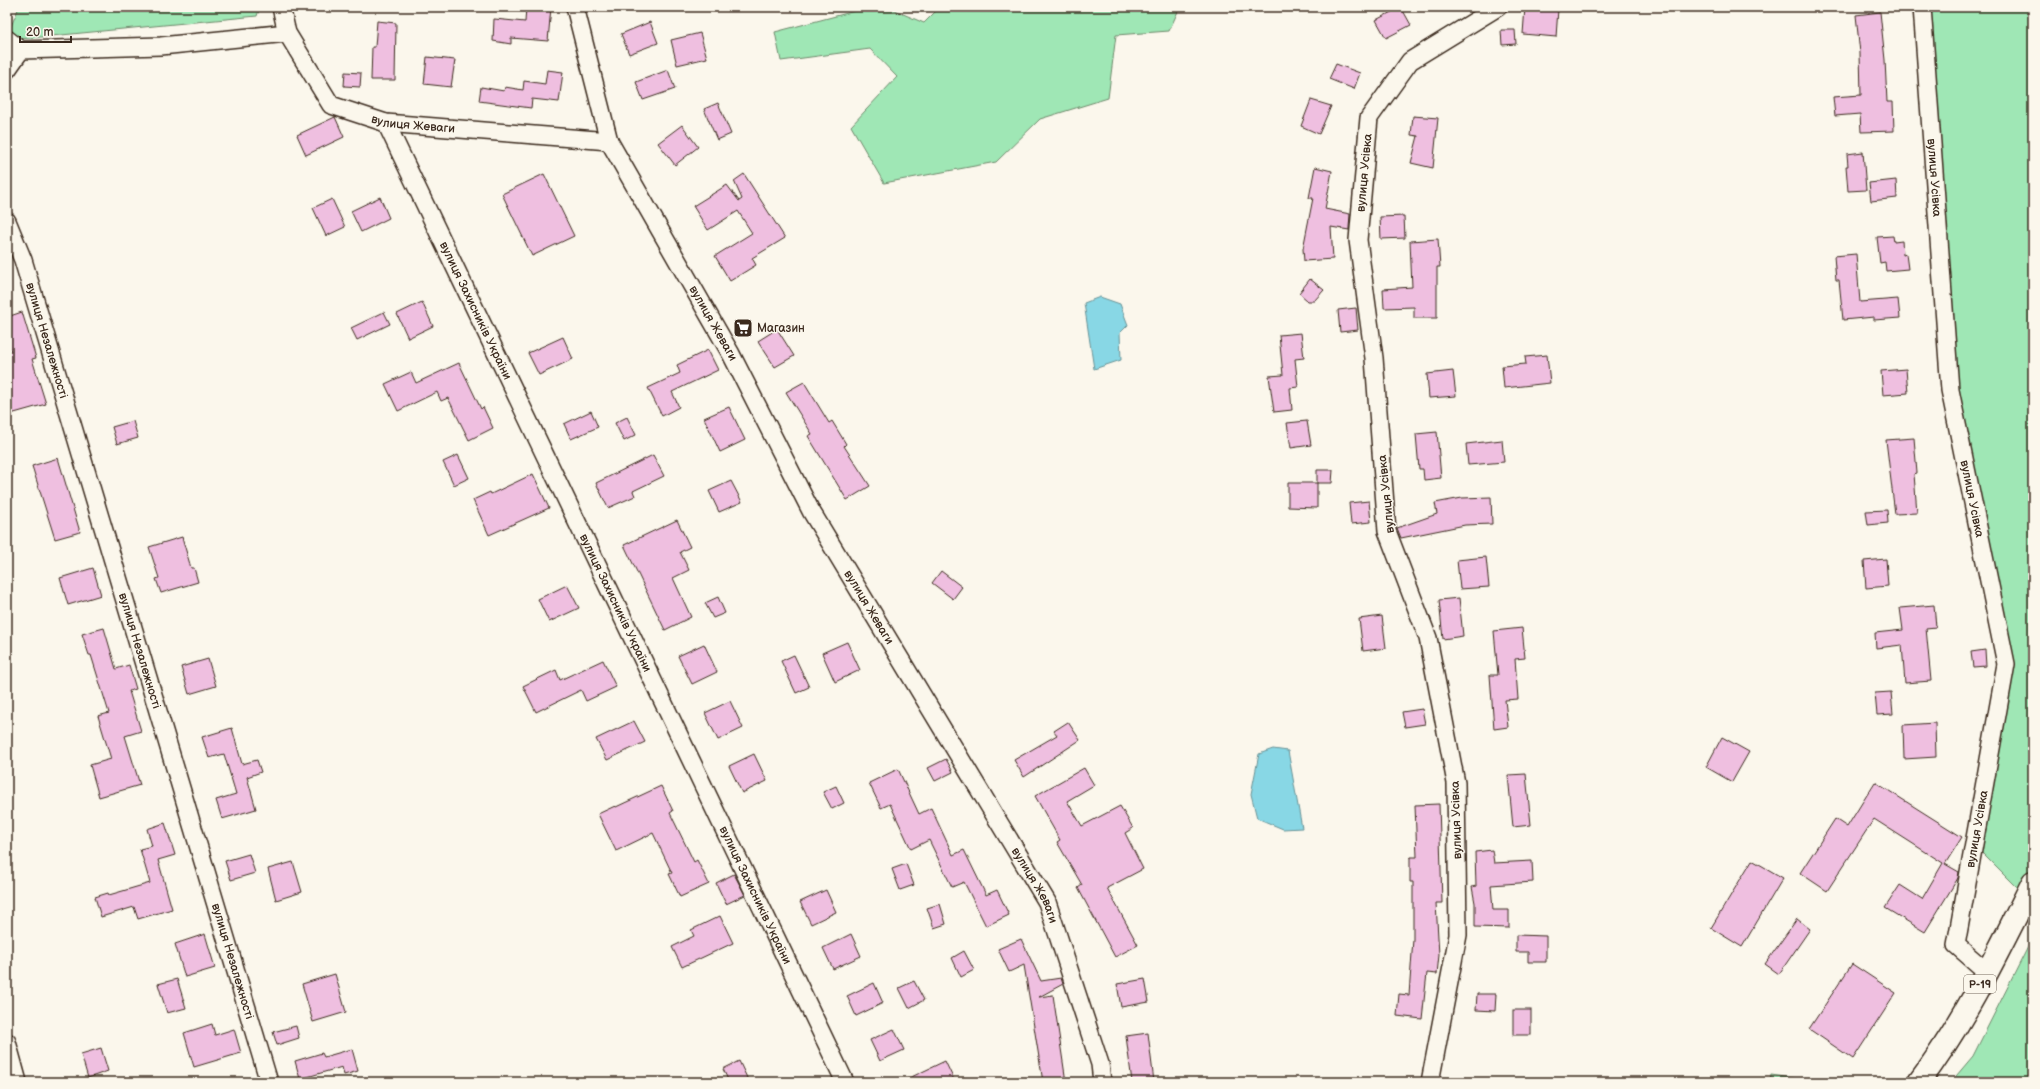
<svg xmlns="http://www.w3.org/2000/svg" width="2040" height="1089" font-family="'Balsamiq Sans',sans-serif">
<rect width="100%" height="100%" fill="#fbf7ec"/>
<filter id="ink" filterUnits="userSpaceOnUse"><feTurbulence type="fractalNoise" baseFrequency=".025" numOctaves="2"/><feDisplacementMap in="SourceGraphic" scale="8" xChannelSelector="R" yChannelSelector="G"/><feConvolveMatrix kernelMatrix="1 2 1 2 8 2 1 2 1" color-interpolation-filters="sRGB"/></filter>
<g filter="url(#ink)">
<g fill="#9fe7b5" stroke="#6d886a">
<path d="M19,7H260L257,16L20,39L9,31Z"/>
<path d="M870,7H887L924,23L940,7H1180L1169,31L1116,35L1108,98L1040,119L996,162L884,183L851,126L897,77L870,49L781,61L775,32Z"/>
<path d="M1922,7H2033V904L1974,845L2006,664L1950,390Z"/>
<path d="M2033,937V1082H1951L1973,1056Z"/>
<path d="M1771,1075L1821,1082H1770Z"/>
</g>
<g fill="#88d7e5" stroke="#699295">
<path d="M1100,297L1120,304L1128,325L1120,333L1121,360L1094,369L1084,303Z"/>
<path d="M1273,749L1288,751L1302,828L1283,829L1257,818L1251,794L1259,754Z"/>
</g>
<g fill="#efbfe0" stroke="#3b2a1e">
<path d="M526,7H551L548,41L511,38V44L493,41L494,19L525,22Z"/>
<path d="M1401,7L1411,25L1386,38L1376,20Z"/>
<path d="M1525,7L1558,9L1556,37L1523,34Z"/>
<path d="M1880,12L1885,60L1887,102H1893L1894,131L1861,132L1860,114L1835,116L1833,97L1861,95L1860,53L1856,15Z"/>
<path d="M377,21L396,23L395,80H371L372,47H375Z"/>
<path d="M650,22L658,43L629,54L621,34Z"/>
<path d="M1501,30H1515L1516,44L1502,45Z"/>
<path d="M700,33L707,58L677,65L671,40Z"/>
<path d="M427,57L455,60L451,87L424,84Z"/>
<path d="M1336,64L1360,73L1354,89L1329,79Z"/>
<path d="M547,70L563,72L559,102L532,99L531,108L479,101L481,87L504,91L505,87L523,90L524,81L545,84Z"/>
<path d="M668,70L675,89L643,100L636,82Z"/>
<path d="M345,72L361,73L360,87L344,86Z"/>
<path d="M1311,100L1331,106L1319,134L1301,126Z"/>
<path d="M718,103L731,134L717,140L704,109Z"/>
<path d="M1413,116L1438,118L1433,168L1411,163L1418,136L1411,135Z"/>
<path d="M335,117L344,137L306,155L297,135Z"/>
<path d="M682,125L698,147L675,165L658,143Z"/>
<path d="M1863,152L1866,190L1848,191L1846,166H1848L1847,154Z"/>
<path d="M1315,167L1332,171L1325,209L1350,214L1349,228V230L1331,227L1333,259L1304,261L1303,249L1313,198H1309Z"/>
<path d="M544,174L574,236L532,256L502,194Z"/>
<path d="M744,174L785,238L752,258L756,265L730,281L715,256L752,233L738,211L708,230L693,206L727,185L739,201L742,199L734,181Z"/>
<path d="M1896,180L1897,198L1871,201L1869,183Z"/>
<path d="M380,197L389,218L361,232L351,211Z"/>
<path d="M332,199L345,227L326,236L313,208Z"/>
<path d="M1404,216L1405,238L1381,239L1380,217Z"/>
<path d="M1893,236L1894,242L1902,241L1903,255L1906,254L1908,269L1886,271L1885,262L1880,263L1877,237Z"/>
<path d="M1438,239L1440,267H1437V318H1414V307L1384,308L1383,289L1412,287L1410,241Z"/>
<path d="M1856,254L1860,302L1898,299L1900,318L1874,320V317L1843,320L1839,280H1836L1834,256Z"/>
<path d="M1310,279L1324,290L1314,301H1308L1299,293Z"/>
<path d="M422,302L433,326L408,338L397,314Z"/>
<path d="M1356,308L1358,330L1340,332L1338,310Z"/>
<path d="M22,312L36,358L32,359L46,404L7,415V352L11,351L7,338V317Z"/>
<path d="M384,312L390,324L357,340L351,328Z"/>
<path d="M777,329L794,356L775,367L758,341Z"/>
<path d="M1301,333L1304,358L1295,359L1298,387L1290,388L1292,410L1274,412L1269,376L1283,375L1279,335Z"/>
<path d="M563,337L573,359L539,375L528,353Z"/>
<path d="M708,350L718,370L672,392L679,407L662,416L648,388L680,373L677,365Z"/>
<path d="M1547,355L1550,383L1504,388L1502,366L1526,364L1525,357Z"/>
<path d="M459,363L481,409L483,407L493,428L469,440L448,398L441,401L437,392L398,411L385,384L411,372L416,383Z"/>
<path d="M1906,369L1908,393L1883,395L1881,371Z"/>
<path d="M1453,371L1456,396L1429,398L1427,374Z"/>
<path d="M804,382L829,423L832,421L846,444L844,446L870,486L847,500L808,436L812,434L786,392Z"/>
<path d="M729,407L745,440L720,452L704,418Z"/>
<path d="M591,411L598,427L571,439L564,424Z"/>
<path d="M627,417L636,435L624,441L615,423Z"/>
<path d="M133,421L138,438L117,444L112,427Z"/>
<path d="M1307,421L1311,445L1291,448L1287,423Z"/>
<path d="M1437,432L1441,478L1424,480L1423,469H1419L1416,434Z"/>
<path d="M1914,438L1917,473L1914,474L1917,513L1895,514L1886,440Z"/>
<path d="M1502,440L1504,462L1468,465L1466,444Z"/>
<path d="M458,455L469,478L454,485L443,462Z"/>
<path d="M653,455L664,476L633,491L635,496L608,508L596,483Z"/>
<path d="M58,458L80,532L55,539L32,466Z"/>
<path d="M1317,470H1333L1332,483H1317Z"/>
<path d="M533,474L549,508L489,535L473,500L490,492L491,494Z"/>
<path d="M731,481L742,502L719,512L709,491Z"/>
<path d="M1288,483H1317V508L1288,507Z"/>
<path d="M1491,497L1492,524L1465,525L1401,538L1397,528L1437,514L1435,503L1462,498Z"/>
<path d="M1369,501L1371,522L1351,524L1349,503Z"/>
<path d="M1887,510L1888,523L1868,525L1866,511Z"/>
<path d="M677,520L690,547L680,552L689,570L673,578L691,617L665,630L624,545Z"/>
<path d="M182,537L191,568H194L198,582L161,593L156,579L159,578L149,547Z"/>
<path d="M1486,557L1489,587L1460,589L1457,560Z"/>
<path d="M1886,559L1888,586L1866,588L1864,561Z"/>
<path d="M93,568L101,595L68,605L60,578Z"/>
<path d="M941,571L962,587L953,599L932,583Z"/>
<path d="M567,585L579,608L549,622L538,599Z"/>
<path d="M718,597L725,613L713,618L705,603Z"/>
<path d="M1459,598L1463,636L1443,639L1439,600Z"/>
<path d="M1934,605L1936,627L1926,628L1931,681L1905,683L1902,645L1876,648L1875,633L1903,630L1900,608Z"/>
<path d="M1382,616L1386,648L1363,651L1359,619Z"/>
<path d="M104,628L116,669L129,665L136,689L129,691L141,731L125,736L140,785L99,797L90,765L111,759L98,716L109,713L91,655H89L82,634Z"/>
<path d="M1522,628L1525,658L1515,659L1518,699L1505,700L1508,727L1494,729L1490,675H1498L1494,631Z"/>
<path d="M847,642L860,670L835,682L822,653Z"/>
<path d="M704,644L717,672L692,684L678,656Z"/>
<path d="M1985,650L1986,666L1973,667L1971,652Z"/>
<path d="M794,655L809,687L796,693L781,661Z"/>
<path d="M208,659L216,686L189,694L181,667Z"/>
<path d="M603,660L616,687L586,701L581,690L536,712L523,686L556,670L560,680Z"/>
<path d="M1891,692L1893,714L1877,715L1875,693Z"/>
<path d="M730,701L743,728L718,740L705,713Z"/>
<path d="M1422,709L1425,724L1405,727L1402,712Z"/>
<path d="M634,721L645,742L607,760L596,739Z"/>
<path d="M1068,722L1080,740L1024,777L1014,760L1057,735L1054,731Z"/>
<path d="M1935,723L1936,757L1904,759L1903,725Z"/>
<path d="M232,728L242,764L257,760L261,772L247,777L256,809L222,819L216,800L236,794L224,754L209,758L202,737Z"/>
<path d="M1722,737L1749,752L1732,782L1706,767Z"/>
<path d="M754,754L767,781L742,793L729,766Z"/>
<path d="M946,759L953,772L935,781L928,768Z"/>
<path d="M1084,768L1094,785L1067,801L1082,826L1120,806L1133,828L1125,833L1143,869L1107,888L1138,945L1115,957L1078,888L1082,885L1057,842L1060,840L1035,796Z"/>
<path d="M898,769L919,814L931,808L953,855L964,850L986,895L997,890L1009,915L986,926L964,882L952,887L929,840L911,849L890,804L881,808L869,783Z"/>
<path d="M1526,774L1531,825L1513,827L1508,775Z"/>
<path d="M1875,782L1962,837L1945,864L1959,872L1958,878L1925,932L1885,908L1900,885L1922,899L1943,863L1874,819L1827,891L1800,873L1835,819L1847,827Z"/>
<path d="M661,786L673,811L670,813L694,862L697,860L709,884L680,897L669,874L672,873L653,833L616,851L598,814L615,806L616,807Z"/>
<path d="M836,786L844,803L832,809L823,792Z"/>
<path d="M1439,804L1442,903H1436L1439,955L1437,974L1427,973L1422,1019L1397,1016L1399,994L1409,995L1413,939V882H1410V857H1417L1415,805Z"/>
<path d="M165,823L175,855L158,860L172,909L138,919L134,907L101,917L95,897L108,893L109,895L150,883L140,849L152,846L147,829Z"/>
<path d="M1492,850L1494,863L1532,861L1533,882L1491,885L1493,910H1509V928L1475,927V903L1472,887L1476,886L1475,852Z"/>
<path d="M249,854L255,873L231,880L225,861Z"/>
<path d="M1752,860L1783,878L1742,947L1711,928Z"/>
<path d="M293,862L302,892L276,900L268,869Z"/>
<path d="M906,864L914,885L900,890L892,869Z"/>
<path d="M734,874L745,895L726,904L716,883Z"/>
<path d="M826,890L836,912L811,924L800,902Z"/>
<path d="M940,904L946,924L934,928L927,908Z"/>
<path d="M720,916L733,943L682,967L672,947L694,936L691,930Z"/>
<path d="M1797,919L1810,929L1779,974L1765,964Z"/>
<path d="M205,934L215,968L185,977L175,944Z"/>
<path d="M851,934L861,956L833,969L823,948Z"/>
<path d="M1516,935L1546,936V962H1528V952H1516Z"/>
<path d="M1021,939L1041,981L1061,978L1063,984L1039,997L1053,995L1066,1082H1043L1024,965L1009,972L998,949Z"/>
<path d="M964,951L974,970L961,977L952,958Z"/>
<path d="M1852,964L1896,993L1853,1059L1809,1029Z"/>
<path d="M335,974L346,1012L313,1022L302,984Z"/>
<path d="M177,979L186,1008L167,1013L158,984Z"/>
<path d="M1145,979L1149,1002L1121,1007L1117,984Z"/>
<path d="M914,981L924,1000L909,1008L899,988Z"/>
<path d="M874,983L883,1003L856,1016L847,996Z"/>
<path d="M1477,994H1496L1495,1011L1476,1010Z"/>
<rect x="1513" y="1010" width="18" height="25"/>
<path d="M212,1024L215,1035L234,1029L241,1053L194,1067L184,1033Z"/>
<path d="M296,1026L299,1038L277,1045L273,1032Z"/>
<path d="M894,1029L904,1050L880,1061L870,1040Z"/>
<path d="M1148,1033L1154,1082H1132L1126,1036Z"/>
<path d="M101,1048L108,1071L88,1078L81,1054Z"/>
<path d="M352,1049L358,1071L344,1075L342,1067L300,1079L295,1061L322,1053L324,1057Z"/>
<path d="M739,1061L749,1082H729L723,1069Z"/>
<path d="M945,1061L955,1082H901Z"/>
</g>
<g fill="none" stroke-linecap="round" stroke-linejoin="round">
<defs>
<g id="street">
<path id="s1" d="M281,7L287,33L331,105L386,123L609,141L575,7"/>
<path id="s2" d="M1922,7L1950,390L2006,664L1956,945L1987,972"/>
<path d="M7,39L21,50L7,70"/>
<path d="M21,50L161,46L287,33"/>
<path id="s3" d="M386,123L845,1082"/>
<path id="s4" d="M609,141L731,354L811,511L1047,902L1100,1064L1102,1082"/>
<path id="s5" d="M7,221L23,260L269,1082"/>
<path d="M7,1042L18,1082"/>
<path id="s6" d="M1430,1082L1458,935L1456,783L1428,638L1387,531L1374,358L1358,240L1369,118L1410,61L1498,7"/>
</g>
<path id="primary" d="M1919,1082C1965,1021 1999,950 2033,882"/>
</defs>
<use href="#street" stroke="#3b2a1e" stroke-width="20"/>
<use href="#primary" stroke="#3b2a1e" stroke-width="25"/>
<use href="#street" stroke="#fbf7ec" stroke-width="17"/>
<use href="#primary" stroke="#fbf7ec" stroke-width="22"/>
</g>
</g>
<defs>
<symbol id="supermarket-square" viewBox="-11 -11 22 22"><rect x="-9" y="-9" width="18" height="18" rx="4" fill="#3b2a1e" stroke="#fbf7ec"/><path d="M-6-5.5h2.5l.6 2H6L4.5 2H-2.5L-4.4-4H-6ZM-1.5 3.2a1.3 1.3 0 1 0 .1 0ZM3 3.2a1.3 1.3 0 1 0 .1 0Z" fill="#fff"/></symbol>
</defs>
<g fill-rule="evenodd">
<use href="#supermarket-square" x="732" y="317" width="22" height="22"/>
</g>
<g text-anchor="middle" stroke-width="3" stroke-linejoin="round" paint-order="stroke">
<rect fill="#fbf7ec" stroke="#75685c" stroke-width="1" x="1964" y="975" width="32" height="18" rx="3"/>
<g font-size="11" font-weight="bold" fill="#3b2a1e">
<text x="1980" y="988">Р-19</text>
</g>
<g font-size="12" fill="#3b2a1e" stroke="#fbf7ec">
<text dy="4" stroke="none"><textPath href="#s1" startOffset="196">вулиця Жеваги</textPath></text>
<text dy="4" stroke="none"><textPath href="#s6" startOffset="924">вулиця Усівка</textPath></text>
<text dy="4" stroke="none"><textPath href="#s2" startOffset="171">вулиця Усівка</textPath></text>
<text dy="4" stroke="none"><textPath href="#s3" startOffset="208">вулиця Захисників України</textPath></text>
<text dy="4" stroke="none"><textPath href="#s4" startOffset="210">вулиця Жеваги</textPath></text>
<text dy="4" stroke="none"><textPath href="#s5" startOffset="126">вулиця Незалежності</textPath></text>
<text transform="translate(1386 494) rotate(-96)" y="4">вулиця Усівка</text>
<text dy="4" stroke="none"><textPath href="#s2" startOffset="495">вулиця Усівка</textPath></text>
<text dy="4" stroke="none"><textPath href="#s3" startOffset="532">вулиця Захисників України</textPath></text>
<text dy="4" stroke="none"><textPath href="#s4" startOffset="534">вулиця Жеваги</textPath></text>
<text dy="4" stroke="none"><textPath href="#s5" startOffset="450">вулиця Незалежності</textPath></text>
<text transform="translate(1456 820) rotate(-92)" y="4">вулиця Усівка</text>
<text transform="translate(1977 829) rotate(-80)" y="4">вулиця Усівка</text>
<text dy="4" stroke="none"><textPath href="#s4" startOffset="858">вулиця Жеваги</textPath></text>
<text dy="4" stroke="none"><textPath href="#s3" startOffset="856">вулиця Захисників України</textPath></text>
<text dy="4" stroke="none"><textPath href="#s5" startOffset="774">вулиця Незалежності</textPath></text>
</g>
<g font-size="12" fill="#3b2a1e" stroke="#fbf7ec" text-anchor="start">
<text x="757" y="332">Магазин</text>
</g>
</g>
<rect width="2040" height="1089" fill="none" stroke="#fbf7ec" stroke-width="24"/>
<rect x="12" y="12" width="2016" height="1065" fill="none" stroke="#3b2a1e" stroke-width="1.5" filter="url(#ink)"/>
<path d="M20 36v6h51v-6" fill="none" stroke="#3b2a1e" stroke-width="2"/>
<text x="26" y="36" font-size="12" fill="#3b2a1e" stroke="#fbf7ec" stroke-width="3" paint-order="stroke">20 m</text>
</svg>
